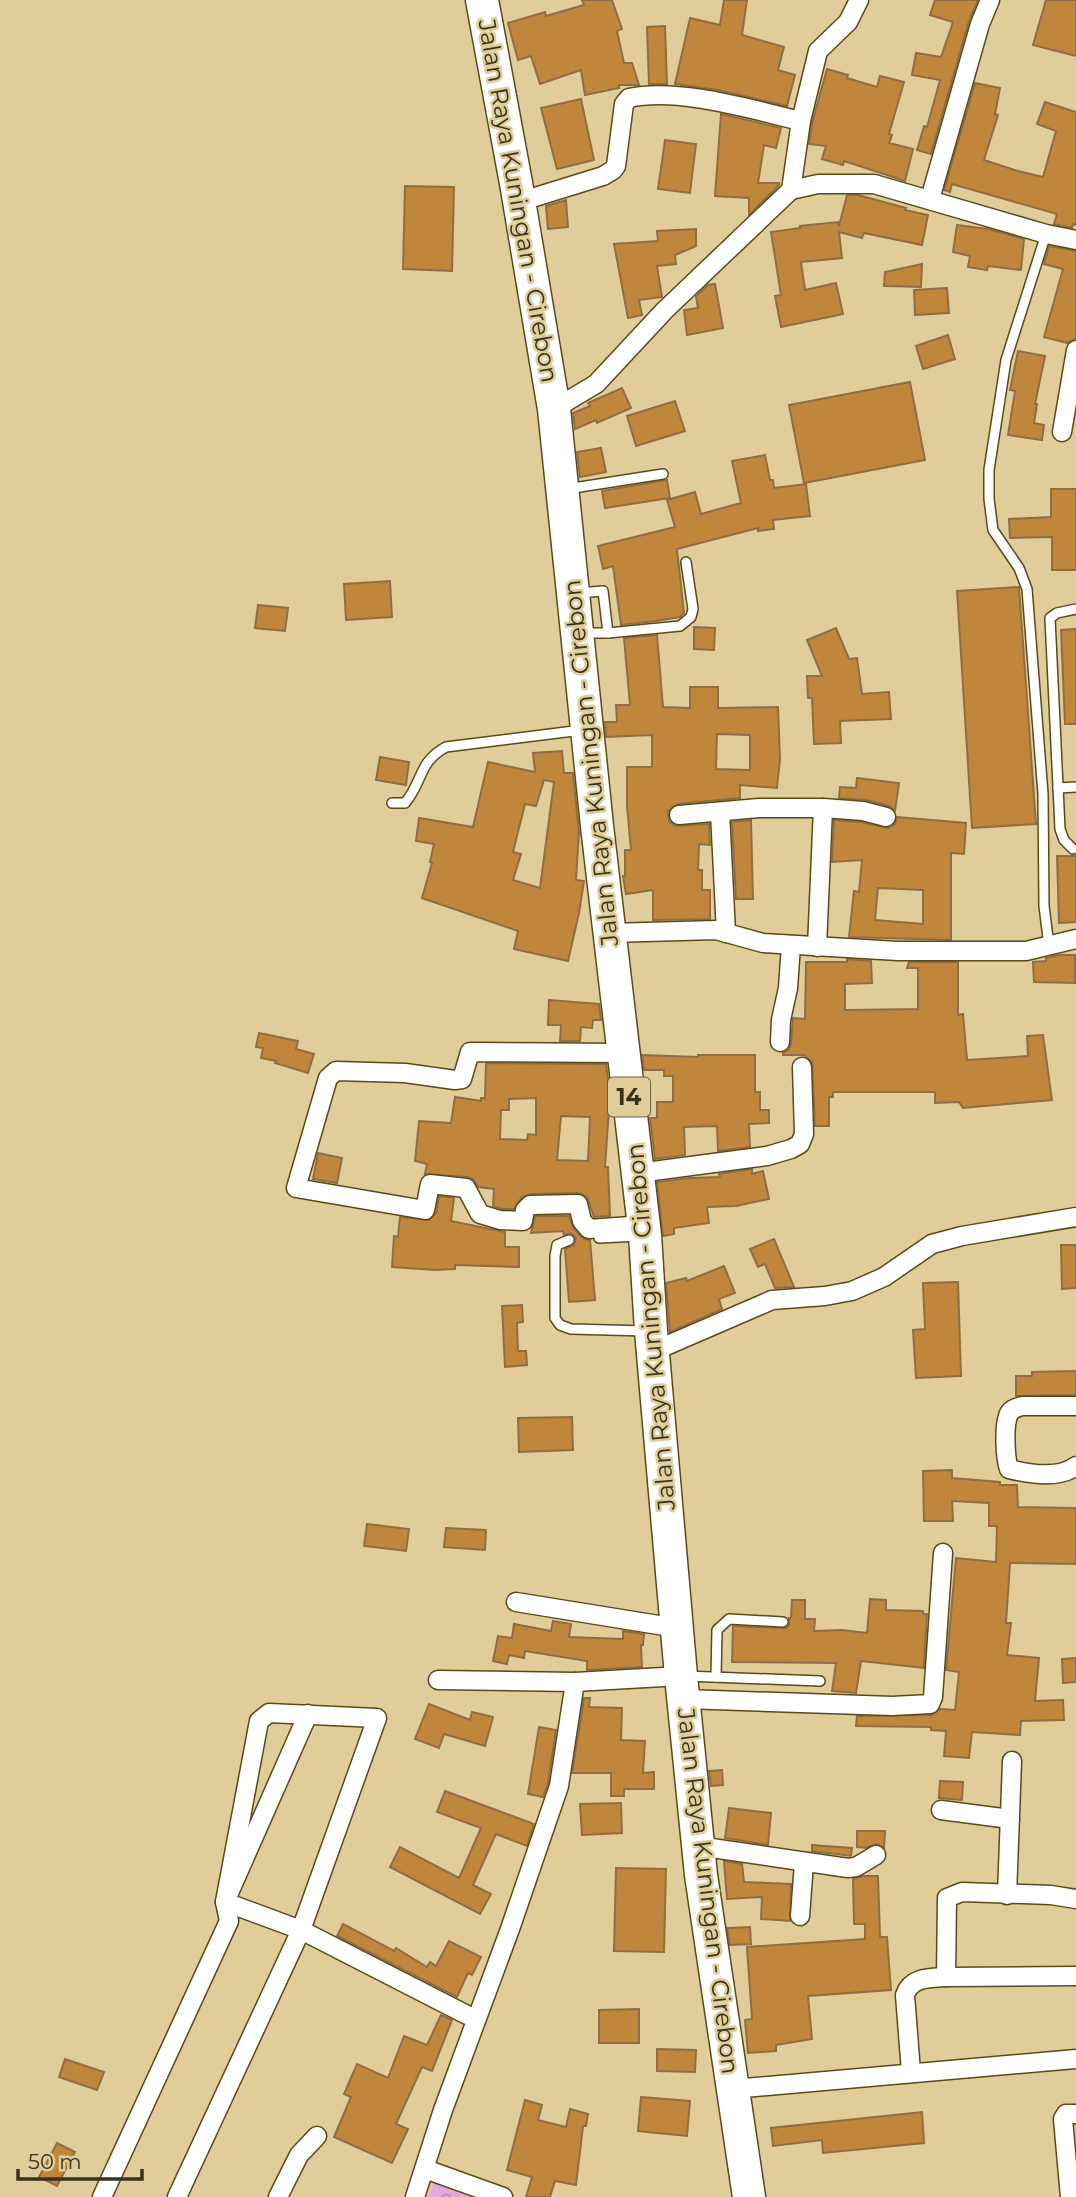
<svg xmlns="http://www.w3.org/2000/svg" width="1076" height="2197" font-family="Montserrat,sans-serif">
<defs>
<pattern id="forest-crowns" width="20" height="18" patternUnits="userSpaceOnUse" patternTransform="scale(1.75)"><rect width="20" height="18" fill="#e2aadc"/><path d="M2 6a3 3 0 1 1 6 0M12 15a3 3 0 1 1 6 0" fill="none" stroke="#b88bb2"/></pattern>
</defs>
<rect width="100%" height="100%" fill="#e1cd99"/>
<path fill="url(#forest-crowns)" d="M436,2179L483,2197H428Z"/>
<g fill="#c0863c" stroke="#906d45" stroke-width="2" fill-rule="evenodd">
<path d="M582,0H612L622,29L617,31L624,63H632L639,85H619V88L585,95L581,70L540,84L531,56L518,60L508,23L545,12L546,16L584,5Z"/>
<path d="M724,0H747L742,35L784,47L778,70L795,75L787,106L718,90L675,84L690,18L720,25Z"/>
<path d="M935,0H978L969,21L931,154L917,150L924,126L927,127L940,80L912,75L916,53L941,57L953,22L930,15Z"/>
<path d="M1046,0H1076V56L1033,45Z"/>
<path d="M665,26L667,84H649L647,27Z"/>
<path d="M827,69L848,75L847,78L877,87L880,76L904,82L889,134L892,135L889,143L913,149L905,181L844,161L843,165L822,159L826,146L809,144L812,123Z"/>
<path d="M975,83L1000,88L995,114L998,115L984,160L1018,171L1043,177L1056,131L1037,124L1045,102L1076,112V225L1073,224L1072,228L1054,224L1057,214L952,184L950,192L944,190Z"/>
<path d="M581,99L594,160L557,169L541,108Z"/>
<path d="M721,114L781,128L776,148L764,145L758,183H779V185L749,215V198L715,196Z"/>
<path d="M665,140L696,144L690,193L658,189Z"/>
<path d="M405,186L454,187L452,271L403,269Z"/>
<path d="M847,195H858L906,208L905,210L928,215L922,245L864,233L862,238L839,232L842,258L801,262L805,290L836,283L843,314L781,327L775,296L781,295L771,232L800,228V226L838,222L839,226Z"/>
<path d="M566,200L568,227L548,229L546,206Z"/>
<path d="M957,225L988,229L1024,239L1021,270L988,266L987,270L968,267L970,256L953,252Z"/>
<path d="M696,229V246L675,255L676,264L657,266L662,297L639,300L642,315L628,318L614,244L658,241L657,231Z"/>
<path d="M1049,246L1076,251V339L1067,343L1044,337L1063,269L1044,264Z"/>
<path d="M922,264L921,287L884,286L885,272Z"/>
<path d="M715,284L723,328L687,335L684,310L698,308L696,296L708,285Z"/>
<path d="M947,288L949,313L915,315L914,290Z"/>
<path d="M948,335L955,359L923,369L916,346Z"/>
<path d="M1018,351L1045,356L1035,404H1037L1034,423L1044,425L1042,440L1008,435L1015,391L1010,390Z"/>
<path d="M910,382L925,460L804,483L789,405Z"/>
<path d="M622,388L631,408L597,423L596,420L575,429L573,413L590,406L588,403Z"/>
<path d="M675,401L685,431L636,446L627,416Z"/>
<path d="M601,448L606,472L580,477L577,452Z"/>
<path d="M765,455L770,480H773L774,488L806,484L810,516L773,520L774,529L758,531V528L677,549L684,613L680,617L656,621L621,625L613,566L603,569L598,546L675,527L667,500L695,492L701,514L741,503L732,461Z"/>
<path d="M667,480L670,498L605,508L602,491Z"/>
<path d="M1051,489H1076V570H1052V537L1010,538L1009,519L1051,517Z"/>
<path d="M390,581L392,617L346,620L344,584Z"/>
<path d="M1019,587L1036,824L972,828L957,591Z"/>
<path d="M258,605L288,608L285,631L255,628Z"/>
<path d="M694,627L715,628L714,650L694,649Z"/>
<path d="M836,628L849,659L857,658L862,694L889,692L891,719L840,721L841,743L814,744L812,698H808L807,676H822L807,640Z"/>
<path d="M1076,629V724H1065L1061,630Z"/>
<path d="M657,635L663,707L690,708V687H718V708L778,707L780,759L777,788L740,785V798L678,804L668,811L669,821L675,826L709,824L710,845L699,844L698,870H702V890H710V919L653,920V890L626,894L623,876H625V850H631L627,806V767H652V735L606,737L605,722H617L616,705H630L624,638ZM717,734L750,735V770L716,769Z"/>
<path d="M562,751L564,773H573L579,833L576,880L584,881L579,913L568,961L514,949L518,931L422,898L432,863L430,862L434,844L416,841L419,818L473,827L488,762L535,772L533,753ZM544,780L554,782L540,888L513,880L521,854L513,852L525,804L536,806Z"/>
<path d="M380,757L409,762L406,785L376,780Z"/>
<path d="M857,778L899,783L895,811L889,806L866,800L839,798L840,787L856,788Z"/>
<path d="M897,817L966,823L964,854L951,853V940L849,937L854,891L859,892L862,860L832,862L834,820L861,822L888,828L895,824ZM878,888L923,890V924L875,920Z"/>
<path d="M751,820L753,899H736L732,822Z"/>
<path d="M1057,856H1076V922L1059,923Z"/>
<path d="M1058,955H1075V983L1034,982L1033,962L1046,961V958Z"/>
<path d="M847,959L871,961L872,983L845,984V1010L918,1009V968H907L909,962H958V1015L963,1014L967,1060L1028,1056L1027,1036L1043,1035L1052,1100L963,1108L959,1102L935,1103V1092H833V1097H829V1126H815L812,1062L804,1055H783V1053L789,1049L791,1043L793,1018L805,1019L806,962H847Z"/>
<path d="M549,1000L599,1004L601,1020H593L592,1028L581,1027L580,1041H560L561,1025H548Z"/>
<path d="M259,1033L298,1041L296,1049L314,1054L308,1073L275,1063L276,1061L261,1058L263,1048L256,1047Z"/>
<path d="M642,1055L698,1057V1055H755V1092H760V1110H769V1123L749,1124L750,1147L718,1151L717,1126L684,1127L685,1155L655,1159L650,1118H657V1102H673V1076H664V1070H644Z"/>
<path d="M486,1063L606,1064L610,1095L605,1167H608L610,1216L594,1217L587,1197L578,1193L530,1194L522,1197L514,1209H502L493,1206L494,1189L478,1187L473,1179L467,1177L425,1174L427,1164L415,1161L419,1121L451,1123L455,1097L481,1101V1098H485ZM536,1098V1135L528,1134L527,1140L500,1139L501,1110H509V1099ZM561,1116L590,1117L588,1161L557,1160Z"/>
<path d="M318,1153L342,1158L337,1183L313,1179Z"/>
<path d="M752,1169V1174L763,1171L769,1199L736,1206L707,1207L709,1223L674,1228V1234L663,1236L657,1182L690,1178L720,1177L719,1174Z"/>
<path d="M439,1196L454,1198L451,1221L505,1232V1247H519V1267L455,1265V1269L435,1270L392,1267L394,1236L398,1237L400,1217L429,1220L436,1213Z"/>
<path d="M535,1216H569L573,1228L584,1239L590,1240L595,1300L569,1302L565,1249L574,1245L576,1238L571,1233L564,1235L563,1231L531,1233Z"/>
<path d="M774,1239L794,1287L775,1288L765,1264L758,1267L750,1249Z"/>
<path d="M1061,1245H1076V1288L1062,1289Z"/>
<path d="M724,1266L735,1293L719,1299L722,1309L670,1332L666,1283L686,1278L687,1281Z"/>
<path d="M958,1282L961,1376L916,1378L913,1330L925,1329L923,1283Z"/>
<path d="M522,1305L523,1322L517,1323L518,1351H526L527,1365L505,1367L502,1306Z"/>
<path d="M1076,1371V1395L1016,1396V1376H1032V1372Z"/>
<path d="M572,1417L573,1450L519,1452L518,1418Z"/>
<path d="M952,1470V1478L1000,1482V1485H1017L1018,1507L1076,1508V1564L1010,1563L1006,1623H1011L1007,1655L1039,1658L1035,1701L1063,1700L1064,1720L1021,1721L1020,1735L972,1732L969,1758L944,1756L946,1731L931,1730V1727L856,1726L857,1716L931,1715L940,1709L955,1710L959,1672L946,1670L956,1558L996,1562L997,1526H989V1503L952,1501L953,1521H924L923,1471Z"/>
<path d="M367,1524L409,1529L406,1551L364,1546Z"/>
<path d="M446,1528L486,1530L485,1550L444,1547Z"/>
<path d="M870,1599L886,1600V1610L923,1611V1614H927L924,1668L861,1661L856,1693L832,1691L836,1663L732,1662L733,1626L786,1628L789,1625V1618H791L792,1600H805V1619H815L814,1631L842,1630L867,1633Z"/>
<path d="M553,1621L571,1624L569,1637L623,1639V1631L644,1634L643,1645H641L642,1667L587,1670V1661L525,1651L524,1658L509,1655L507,1664L493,1661L498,1636L512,1638L514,1624L551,1631Z"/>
<path d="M1076,1658V1682L1063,1683L1062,1659Z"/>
<path d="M584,1698H590L589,1707L622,1708L621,1740L645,1741L643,1773L654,1772V1789H624V1796H611V1773H572Z"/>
<path d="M429,1704L470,1720L472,1712L493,1717L485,1746L444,1734L439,1748L415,1739Z"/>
<path d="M539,1727L556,1730L548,1783L543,1797L528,1794Z"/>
<path d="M722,1770L723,1785L711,1786L709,1771Z"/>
<path d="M940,1781L963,1782L962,1800L939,1798Z"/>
<path d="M445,1791L534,1824L527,1846L496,1834L473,1885L491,1894L480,1914L390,1867L400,1847L459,1878L481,1828L437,1812Z"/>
<path d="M621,1803L622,1833L582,1835L580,1804Z"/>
<path d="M729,1808L771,1813L768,1845L725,1838Z"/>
<path d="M857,1831H885L884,1848L876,1844L866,1848L857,1847Z"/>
<path d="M812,1845L852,1848L851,1856L812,1851Z"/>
<path d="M724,1861L742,1864L744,1882L791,1884L790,1921L761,1919L762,1897L727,1899Z"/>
<path d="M616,1868L666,1869L664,1952L614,1951Z"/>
<path d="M863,1876H878L880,1937H887L891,1990L808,1996L812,2039L776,2045V2051L748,2053L745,2020L752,2019L747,1947L865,1939V1924H854L853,1879Z"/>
<path d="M343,1924L394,1951L396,1948L427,1967L430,1962L436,1966L449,1941L481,1957L472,1975L468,1973L457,1997L337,1936Z"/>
<path d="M750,1927L751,1944L730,1945L727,1928Z"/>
<path d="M639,2009V2043H599V2010Z"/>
<path d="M441,2015L452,2020L432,2071L422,2067L396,2124L408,2129L392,2163L334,2137L351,2097L344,2094L357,2064L388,2078L404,2036L427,2045Z"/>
<path d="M657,2049L696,2050L695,2072L657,2071Z"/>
<path d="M65,2059L104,2072L97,2090L59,2077Z"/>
<path d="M641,2097L690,2101L687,2136L638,2131Z"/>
<path d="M525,2100L542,2105L538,2120L566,2127L570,2109L588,2114L586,2126H583L576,2185L555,2181L550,2197H526L532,2177L507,2170Z"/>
<path d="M922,2112L924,2143L823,2153L822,2140L773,2146L771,2128Z"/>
<path d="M57,2143L75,2152L57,2186L39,2177Z"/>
</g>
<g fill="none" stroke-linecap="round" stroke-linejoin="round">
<defs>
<g id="lane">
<path d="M1046,234L1006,360L989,470V499L993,530L1019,568L1027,589L1043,794L1044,906L1049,946"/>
<path d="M567,489L663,474"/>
<path d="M578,593L603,591L608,633L680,626L691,617L693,609L686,562"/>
<path d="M582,633H608"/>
<path d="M1058,788L1076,787"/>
<path d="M392,803H405C423,782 418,762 446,747L582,730"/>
<path d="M1073,849L1064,840L1060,829L1050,618L1057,613L1076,609"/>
<path d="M599,1238L639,1236"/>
<path d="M569,1240L557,1245L555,1256V1318L560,1325L571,1329L646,1331"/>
<path d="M685,1676L820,1681"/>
<path d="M716,1677L717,1630L729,1619L783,1622"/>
</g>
<g id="street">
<path d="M791,190L801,121L818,51L848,22L859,0"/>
<path d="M930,199L980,24L990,0"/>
<path d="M519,202L603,176L613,170L616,166L624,104L629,98C678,87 753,110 801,121"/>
<path d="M554,409L596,384L665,310L791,190L818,184H874L1046,234L1076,240"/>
<path d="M1062,432L1076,350"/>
<path d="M720,812L726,933"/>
<path d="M679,815L759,808H823"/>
<path d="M610,933L716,930L763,943L898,951H1026L1076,939"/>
<path d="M817,947L823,808L863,811L886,817"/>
<path d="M780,1042L781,1020L788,988L791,945"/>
<path d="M624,1053L470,1052L462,1079L455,1080L405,1073L336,1071L328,1078L296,1188L425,1210L430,1184L466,1188L480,1214L500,1220L523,1221L525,1210L530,1205L578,1204L582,1221L589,1229L644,1225"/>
<path d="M638,1173L767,1156L791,1149L800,1144L804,1134L802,1067"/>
<path d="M654,1351L772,1300L825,1296L852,1291L884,1277L932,1244L962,1236L1076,1217"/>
<path d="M1076,1406H1022C1016,1408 1010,1409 1008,1416C1004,1427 1005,1458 1009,1469C1029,1474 1059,1479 1076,1466"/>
<path d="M516,1602L677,1628"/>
<path d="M438,1680L575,1682"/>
<path d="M684,1699L892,1706L930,1704L933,1697L943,1553"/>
<path d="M308,1714L225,1902L301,1930L467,2015"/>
<path d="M941,1810L1010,1819"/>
<path d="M698,1846L848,1868L856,1867L876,1855"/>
<path d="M1007,1895L1012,1761"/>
<path d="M1076,1899L1051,1895L962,1892L947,1898L946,1977L1076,1976"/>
<path d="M800,1916L804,1863"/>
<path d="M911,2072L905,1995C911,1977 929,1978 946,1977"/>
<path d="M733,2089L1076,2059"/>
<path d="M425,2169L503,2197"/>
<path d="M102,2197L229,1921L225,1902L259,1721L269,1713L377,1718L301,1930L177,2197"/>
<path d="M278,2197L299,2155L317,2136"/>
<path d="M415,2197L443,2110L510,1929L559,1786L575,1682L681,1676"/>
<path d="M1070,2197L1063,2119L1066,2114H1076"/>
</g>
<path id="highway" d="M482,0L516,183L554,409L597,826L645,1235L651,1331L681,1676L701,1875L749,2197"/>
</defs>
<use href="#lane" stroke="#5b4a17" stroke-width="12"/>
<use href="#street" stroke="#5b4a17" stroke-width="21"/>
<use href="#highway" stroke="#5b4a17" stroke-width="35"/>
<use href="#lane" stroke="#fff" stroke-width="9"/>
<use href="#street" stroke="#fff" stroke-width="18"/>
<use href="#highway" stroke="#fff" stroke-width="32"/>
</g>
<g text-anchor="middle" stroke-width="5" stroke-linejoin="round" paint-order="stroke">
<rect fill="#e1cd99" stroke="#6b6042" stroke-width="2" x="608" y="1077.5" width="42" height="39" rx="5"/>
<g font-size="23" font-weight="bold" fill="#39321d">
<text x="629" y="1105">14</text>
</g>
<g font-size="24" fill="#39321d" stroke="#e1cd99">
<text transform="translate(518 201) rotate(80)" y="8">Jalan Raya Kuningan - Cirebon</text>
<text transform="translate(591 763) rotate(-96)" y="8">Jalan Raya Kuningan - Cirebon</text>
<text transform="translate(651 1327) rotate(-95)" y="8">Jalan Raya Kuningan - Cirebon</text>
<text transform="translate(708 1891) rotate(83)" y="8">Jalan Raya Kuningan - Cirebon</text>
</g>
</g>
<path d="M18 2169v10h124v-10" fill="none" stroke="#39321d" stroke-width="3.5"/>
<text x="28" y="2169" font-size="21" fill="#39321d" stroke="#e1cd99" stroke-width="5" paint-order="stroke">50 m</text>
</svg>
